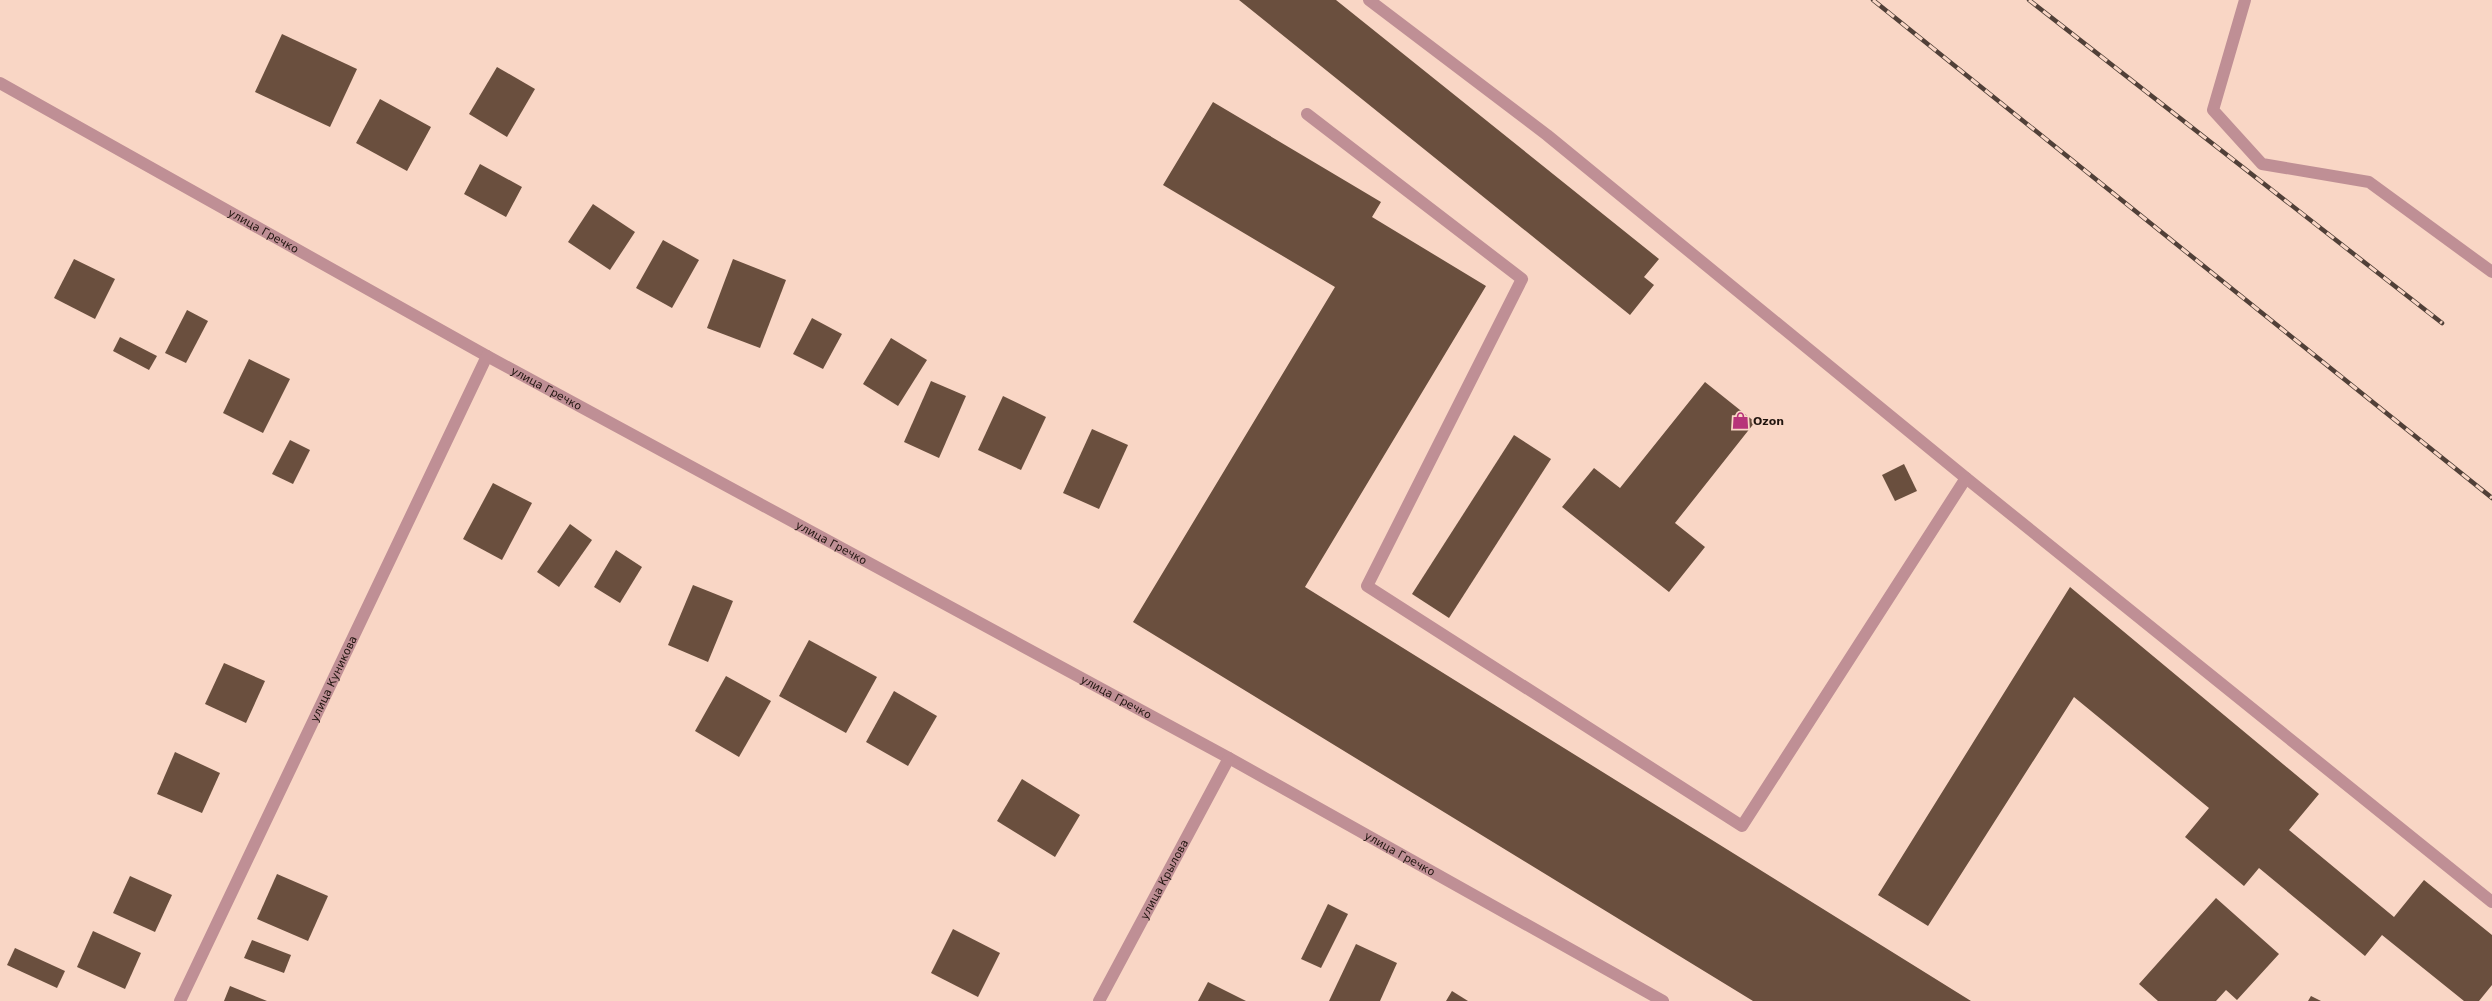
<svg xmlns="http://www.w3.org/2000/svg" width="2492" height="1001" font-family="'DejaVu Sans',sans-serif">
<rect width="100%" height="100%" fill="#f9d6c5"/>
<g fill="#6a4f3e">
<path d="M1239,0H1336L1659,259L1644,277L1654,285L1630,315Z"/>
<path d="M282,34L357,69L330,127L255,92Z"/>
<path d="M497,67L535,89L507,137L469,114Z"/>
<path d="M380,99L431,127L407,171L356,143Z"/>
<path d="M1213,102L1381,202L1372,217L1486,286L1305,587L1971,1001H1753L1133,622L1335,287L1163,185Z"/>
<path d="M480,164L522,187L506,217L464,194Z"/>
<path d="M593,204L635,232L610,270L568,242Z"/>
<path d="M663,240L699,260L672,308L636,288Z"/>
<path d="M74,259L115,279L95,319L54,298Z"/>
<path d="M733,259L786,280L760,348L707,328Z"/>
<path d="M187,310L208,321L186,363L165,353Z"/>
<path d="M812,318L842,334L823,369L793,354Z"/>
<path d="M120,337L157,356L149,370L113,351Z"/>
<path d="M891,338L927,360L898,406L863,384Z"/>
<path d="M249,359L290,379L263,433L223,413Z"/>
<path d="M931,381L966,396L939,458L904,442Z"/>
<path d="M1705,382L1755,422L1675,523L1705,547L1669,592L1562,507L1594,468L1620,488Z"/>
<path d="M1003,396L1046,417L1021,470L978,450Z"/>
<path d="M1092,429L1128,445L1099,509L1063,493Z"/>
<path d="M1514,435L1551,459L1449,618L1412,594Z"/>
<path d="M290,440L310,450L293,484L272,474Z"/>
<path d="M1904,464L1917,491L1895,501L1882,475Z"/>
<path d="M493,483L532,503L502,560L463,539Z"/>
<path d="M570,524L592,540L559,587L537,572Z"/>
<path d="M616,550L642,567L620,603L594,587Z"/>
<path d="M693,585L733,601L708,662L668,645Z"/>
<path d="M2070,587L2319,794L2289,830L2394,917L2424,880L2492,935V985L2479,1001H2464L2382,935L2365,956L2259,868L2244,886L2185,837L2209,808L2074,697L1928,926L1878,895Z"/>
<path d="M809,640L877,677L846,733L779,696Z"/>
<path d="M224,663L265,681L246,723L205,704Z"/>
<path d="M726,676L771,701L739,757L695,731Z"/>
<path d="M894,691L937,716L908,766L866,742Z"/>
<path d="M175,752L220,773L202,813L157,794Z"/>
<path d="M1022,779L1080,815L1055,857L997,821Z"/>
<path d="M277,874L328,896L308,941L257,919Z"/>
<path d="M130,876L172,895L155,932L113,913Z"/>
<path d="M2216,898L2279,954L2237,1000L2226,990L2216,1001H2158L2139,984Z"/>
<path d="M1328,904L1348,914L1321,968L1301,959Z"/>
<path d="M953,929L1000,953L978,997L931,973Z"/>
<path d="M93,931L141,953L125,989L77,967Z"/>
<path d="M252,940L291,955L284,973L244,958Z"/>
<path d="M1356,944L1397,963L1380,1001H1329Z"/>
<path d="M15,948L65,971L57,988L7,965Z"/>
<path d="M1208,982L1246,1001H1198Z"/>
<path d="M230,986L267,1001H224Z"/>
<path d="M1452,991L1468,1001H1446Z"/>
<path d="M2311,996L2321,1001H2308Z"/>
</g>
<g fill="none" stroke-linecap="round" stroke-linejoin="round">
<g stroke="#bf8f95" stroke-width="12">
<path d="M1369,0L1547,135L1966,478L2492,902"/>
<path d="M2245,0L2213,110L2262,164L2369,182L2492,272"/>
<path d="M1307,114L1522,279L1367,586L1742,826L1966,478"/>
</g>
<g stroke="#bf8f95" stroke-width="12">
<path id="s1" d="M0,83L487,356L1229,758L1663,1001"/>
<path id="s2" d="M180,1001L487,356"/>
<path id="s3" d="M1099,1001L1229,758"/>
</g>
<defs>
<g id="rail">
<path d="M1873,0L2492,498"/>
<path d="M2029,0L2442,323"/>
</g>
</defs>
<use href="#rail" stroke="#514038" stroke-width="4.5"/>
<use href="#rail" stroke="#f9d6c5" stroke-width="3" stroke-dasharray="9" stroke-linecap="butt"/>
</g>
<defs>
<symbol id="shop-bare" viewBox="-9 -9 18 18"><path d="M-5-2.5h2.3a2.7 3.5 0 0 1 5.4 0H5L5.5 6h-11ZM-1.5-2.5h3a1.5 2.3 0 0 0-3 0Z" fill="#b73379" stroke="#f9d6c5" stroke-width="2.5" paint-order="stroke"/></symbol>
</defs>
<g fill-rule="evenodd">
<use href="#shop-bare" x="1728" y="408" width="25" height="25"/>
</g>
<g text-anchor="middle" stroke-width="4" stroke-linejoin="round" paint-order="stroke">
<g font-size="11" fill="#21150f" stroke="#f9d6c5">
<text dy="4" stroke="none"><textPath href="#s1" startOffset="302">улица Гречко</textPath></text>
<text dy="4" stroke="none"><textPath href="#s1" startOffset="626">улица Гречко</textPath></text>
<text dy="4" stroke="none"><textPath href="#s1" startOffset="950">улица Гречко</textPath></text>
<text dy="4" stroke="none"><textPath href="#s2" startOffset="357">улица Куникова</textPath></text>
<text dy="4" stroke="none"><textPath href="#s1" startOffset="1274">улица Гречко</textPath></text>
<text dy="4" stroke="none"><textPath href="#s1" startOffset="1598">улица Гречко</textPath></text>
<text dy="4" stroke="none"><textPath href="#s3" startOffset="138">улица Крылова</textPath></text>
</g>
<g font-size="11" font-weight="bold" fill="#21150f" stroke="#f9d6c5" text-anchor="start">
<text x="1753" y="425">Ozon</text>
</g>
</g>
</svg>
